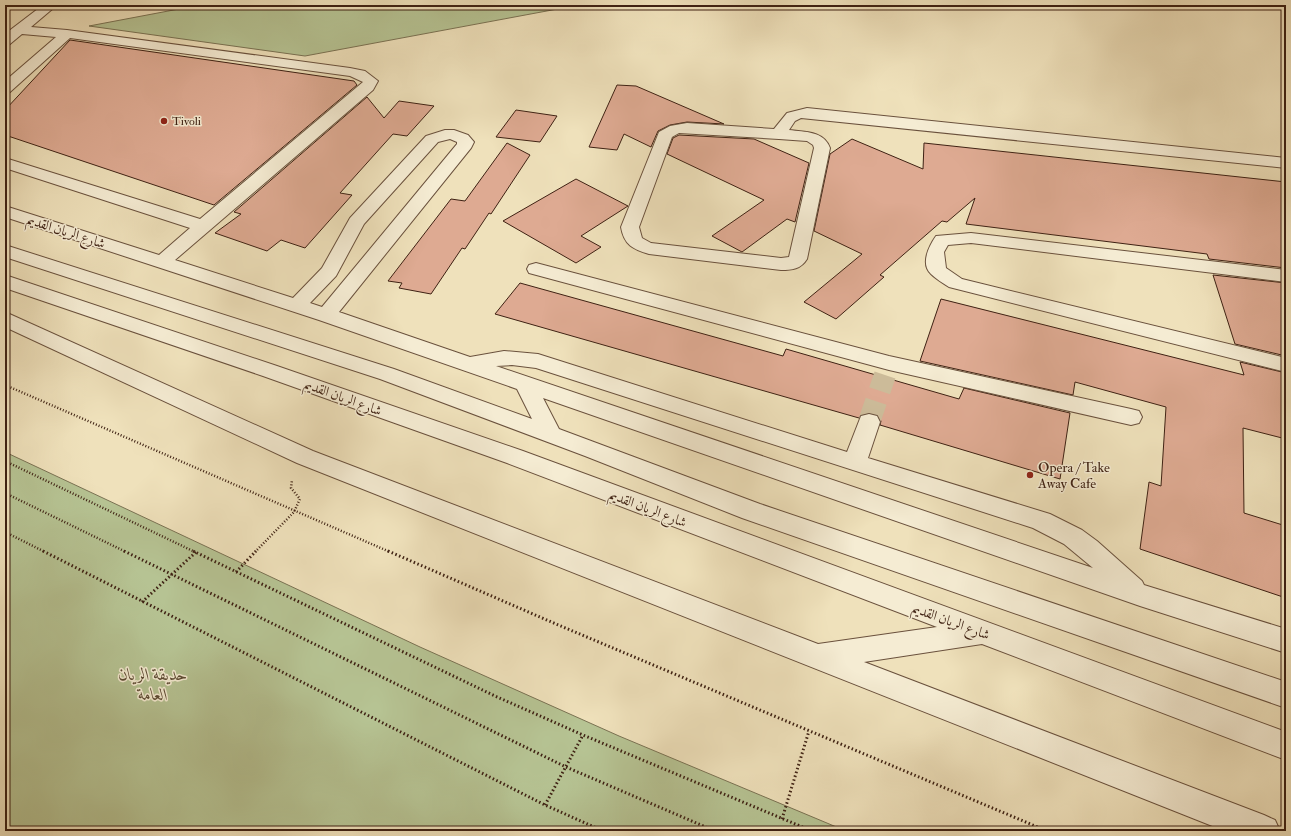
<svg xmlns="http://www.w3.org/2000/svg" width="1291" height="836" font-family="'IM FELL Double Pica',Amiri,serif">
<rect width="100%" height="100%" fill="#efe1bb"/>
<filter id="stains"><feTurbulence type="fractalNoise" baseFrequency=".005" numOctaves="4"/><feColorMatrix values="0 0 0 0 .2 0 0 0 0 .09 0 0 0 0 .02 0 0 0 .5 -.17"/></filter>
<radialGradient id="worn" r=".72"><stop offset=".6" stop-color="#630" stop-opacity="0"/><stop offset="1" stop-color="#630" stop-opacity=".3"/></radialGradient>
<g fill="#b6c393" stroke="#7a7253">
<path d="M200,5H579L305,56L89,26Z"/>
<path d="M5,452L420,647L619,736L846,831H5Z"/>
</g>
<g fill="#deaa92" stroke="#3e2113">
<path d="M70,40L354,81L357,85L214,205L5,135V110Z"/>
<path d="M617,85L636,86L724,124L687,122L670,125L658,131L651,147L624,134L617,150L589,147Z"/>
<path d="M367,97L384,118L399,101L434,106L407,136L393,134L340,193L352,195L305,248L281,240L267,251L215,233L241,214L234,212Z"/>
<path d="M516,110L557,116L540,142L496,137Z"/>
<path d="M679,135L754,139L809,163L795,222L787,219L742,252L712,236L764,200L667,154L673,138Z"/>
<path d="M852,139L923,169L924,143L1286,182V268L1209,259L1207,254L966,224L975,198L947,222L942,221L880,275L884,277L836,319L804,302L862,254L814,231L830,154Z"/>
<path d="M507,143L530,155L491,214L489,213L465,249L462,248L431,294L399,288L402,283L388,281L451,199L465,201Z"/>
<path d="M576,179L628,206L581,236L601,247L576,263L503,221Z"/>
<path d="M1213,275L1286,283V356L1235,344Z"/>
<path d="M520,283L783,356L786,349L959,399L964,388L1070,413L1060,479L880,425L881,421L877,415L869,413L861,415L859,418L495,314Z"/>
<path d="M941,299L1244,375L1240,362L1286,373V439L1243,428L1244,513L1286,526V598L1140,549L1149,482L1161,486L1166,407L1075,382L1073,395L920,361Z"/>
</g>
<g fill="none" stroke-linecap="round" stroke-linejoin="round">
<path stroke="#cb9" stroke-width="22" stroke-dasharray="22 11" stroke-linecap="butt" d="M869,422L885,375"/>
<defs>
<g id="minor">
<path d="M43,5H57L31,27L67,30L350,68L365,71L378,81L373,90L175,260L293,298L322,268L350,218L426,136L445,130H454L468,135L474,142L471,148L339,312L470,357L504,351L538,354L847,452L861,416L869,414L877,416L880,422L868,458L1050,514L1082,530L1097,541L1142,581L1144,585L1286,629V653L1140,606L543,398L559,429L760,504L1286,682V708L742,518L585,456L380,379L5,257V245L394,369L532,419L517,389L319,320L5,217V206L159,255L190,228L5,168V158L200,219L363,82L350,76L70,38L10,92L5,93V81L56,37L22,34L10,44L5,45V34ZM450,139L457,142V144L322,307L310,303L336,276L364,224L438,142ZM512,365L536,368L1033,528L1064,544L1093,568L496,366Z"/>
<path d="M807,108L1286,158V168L801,118L795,121L789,130C805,132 824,131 830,148L807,259C801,269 792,270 781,270L649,254C633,249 624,245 621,227L659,132L670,126L687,123L774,129L787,113ZM679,133L779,139L807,141L813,145L814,148L789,257L781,258L651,243L642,238L639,227L672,137Z"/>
<path d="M971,233L1286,270V282L971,243L948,245L944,252L946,268L962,279L1286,358V372L949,287C943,283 936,279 931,274C920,264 929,246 936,236Z"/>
<path d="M536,263L889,356L1131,409L1139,411L1142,417L1139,423L1131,425L889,370L529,273L527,269L529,265Z"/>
<path d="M5,275L277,366L523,451L1286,732V760L982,644L864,662L1264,815L1275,820L1280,831H1225L297,463L5,327V312L313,451L818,644L937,627L507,463L263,376L5,288Z"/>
</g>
</defs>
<use href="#minor" stroke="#6a513d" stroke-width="2"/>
<g stroke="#3e2113" stroke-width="2.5" stroke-dasharray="1 2" stroke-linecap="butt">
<path d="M5,385L390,552"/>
<path d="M5,461L195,552"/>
<path d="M5,493L126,552"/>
<path d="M5,532L45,552"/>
<path d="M255,552L294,512L300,499L291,488L292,480"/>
</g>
<g stroke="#3e2113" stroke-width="3" stroke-dasharray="1.5 2.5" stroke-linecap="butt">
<path d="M43,551L545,805L603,831"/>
<path d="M124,551L566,767L715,831"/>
<path d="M193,551L495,696L583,735L812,831"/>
<path d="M388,551L556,624L1047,831"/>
<path d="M236,572L256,551"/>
<path d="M142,602L196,552"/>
<path d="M545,805L583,735"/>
<path d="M782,819L809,731"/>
</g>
<use href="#minor" fill="#f5ecd3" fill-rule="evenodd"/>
</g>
<g fill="#8f2418" stroke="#f5ecd3" stroke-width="1.5">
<circle cx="164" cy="121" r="4"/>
<circle cx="1030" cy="475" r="4"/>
</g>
<g text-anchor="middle" stroke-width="3" stroke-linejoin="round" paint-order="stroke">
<g font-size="12" fill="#3e2113" stroke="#f5ecd3" text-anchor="start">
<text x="172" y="125">Tivoli</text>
</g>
<g font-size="14" fill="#3e2113" stroke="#f5ecd3">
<text transform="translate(66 231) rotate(18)" y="5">شارع الريان القديم</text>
<text transform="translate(343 397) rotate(20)" y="5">شارع الريان القديم</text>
<text transform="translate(648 508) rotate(21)" y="5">شارع الريان القديم</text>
<text transform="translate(951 621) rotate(20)" y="5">شارع الريان القديم</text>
</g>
<g font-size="14" fill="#3e2113" stroke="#f5ecd3" text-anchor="start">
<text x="1038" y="472">Opera / Take<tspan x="1038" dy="16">Away Cafe</tspan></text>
</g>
<g font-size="17" font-style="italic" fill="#5c4a33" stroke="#f5ecd3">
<text x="153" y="680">حديقة الريان<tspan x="153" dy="20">العامة</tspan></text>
</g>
</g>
<rect width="1291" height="836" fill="none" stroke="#efe1bb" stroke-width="20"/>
<rect x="6" y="6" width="1279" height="824" fill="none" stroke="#3e2113" stroke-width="2"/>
<rect x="10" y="10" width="1271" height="816" fill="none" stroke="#3e2113"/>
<rect width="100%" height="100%" filter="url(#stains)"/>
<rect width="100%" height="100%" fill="url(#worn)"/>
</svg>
